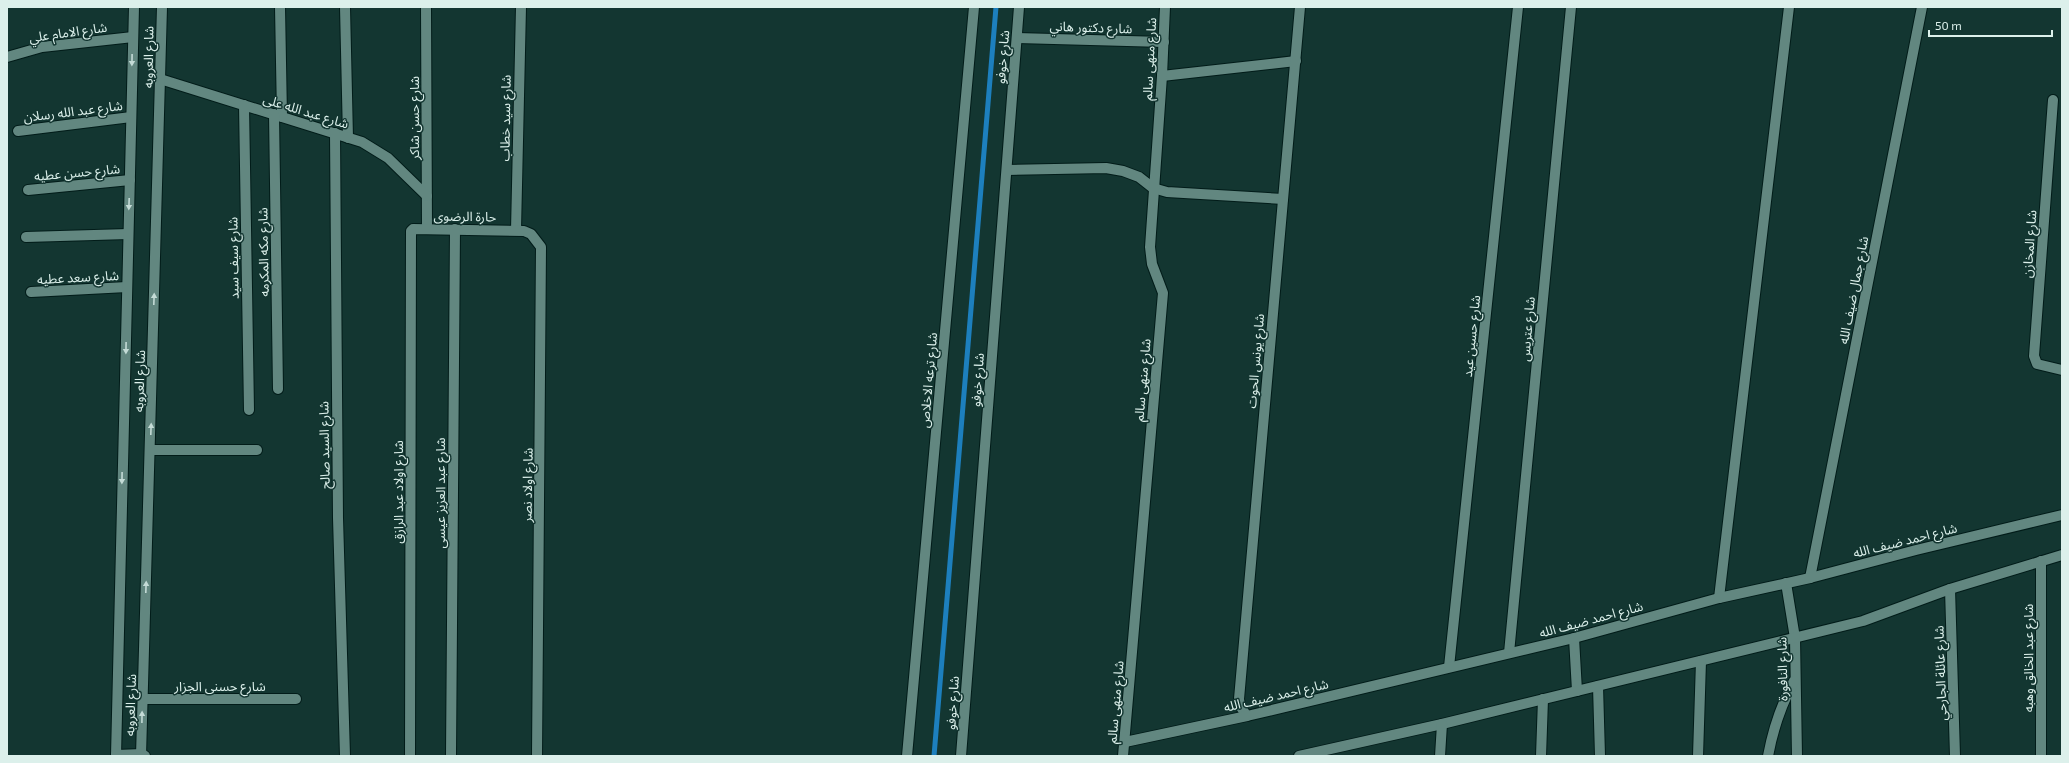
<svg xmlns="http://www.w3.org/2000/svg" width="2069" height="763" font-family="'Exo 2','Noto Sans Arabic',sans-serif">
<rect width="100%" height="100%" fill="#133631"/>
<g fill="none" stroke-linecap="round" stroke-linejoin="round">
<path stroke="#1d7fbd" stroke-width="5" d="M934,756L996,7"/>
<defs>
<g id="street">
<path d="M280,7L282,117"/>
<path d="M345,7L348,138"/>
<path d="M426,7L427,229"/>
<path d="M1017,38L1164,42"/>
<path d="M7,57L42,47L133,37"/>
<path d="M1162,76L1296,61"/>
<path d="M160,79L362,142L388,158L427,196"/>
<path d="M2053,100L2034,356L2037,364L2062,370"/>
<path d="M244,105L249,410"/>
<path d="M274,114L278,389"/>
<path d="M18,131L131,117"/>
<path d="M335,133L338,518L345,756"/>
<path d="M1007,170L1106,168L1123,171L1139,177L1153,188L1167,192L1283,199"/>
<path d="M28,190L130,180"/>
<path d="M516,230L521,7"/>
<path d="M26,237L128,234"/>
<path d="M31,292L127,287"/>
<path d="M150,450H257"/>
<path d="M2041,561V756"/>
<path d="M1810,578L1922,7"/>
<path d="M1786,583L1795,638L1797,756"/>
<path d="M1950,589L1955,756"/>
<path d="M1719,598L1789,7"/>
<path d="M1574,638L1577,691"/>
<path d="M1509,653L1571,7"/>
<path d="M1449,667L1518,7"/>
<path d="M1598,686L1600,756"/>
<path d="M143,699H296"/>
<path d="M1247,716L1240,706L1239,699L1300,7"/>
<path d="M1125,742L1247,716L1574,638L1719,598L1810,578L1916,550L2062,515"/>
<path d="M116,755L142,754L145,756"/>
<path d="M410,756L411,231L413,229L524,231L531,234L541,247L537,756"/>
<path d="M451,756L455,229"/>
<path d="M907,756L974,7"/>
<path d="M961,756L1019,7"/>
<path d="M1123,756L1163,293L1152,264L1150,247L1162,76L1165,7"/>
<path d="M1299,756L1442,724L1863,621L1950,589L2062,555"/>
<path d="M1440,756L1442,724"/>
<path d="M1541,756L1543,699"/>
<path d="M1698,756L1701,661"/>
<path d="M1768,756C1773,729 1781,705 1794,681"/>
</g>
<g id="secondary">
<path d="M116,756L134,7"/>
<path d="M141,756L162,7"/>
</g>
</defs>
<use href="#street" stroke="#021c19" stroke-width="12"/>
<use href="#secondary" stroke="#021c19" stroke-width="12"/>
<use href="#street" stroke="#628780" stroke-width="10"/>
<use href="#secondary" stroke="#628780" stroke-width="10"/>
</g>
<defs><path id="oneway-solid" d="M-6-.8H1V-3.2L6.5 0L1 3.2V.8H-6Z"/></defs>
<g fill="#c4dbd6">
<use href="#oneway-solid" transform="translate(132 60) rotate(91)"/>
<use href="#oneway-solid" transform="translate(129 204) rotate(92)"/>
<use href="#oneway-solid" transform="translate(154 299) rotate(-88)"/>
<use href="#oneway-solid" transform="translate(126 348) rotate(91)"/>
<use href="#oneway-solid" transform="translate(151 429) rotate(-88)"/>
<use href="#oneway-solid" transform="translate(122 478) rotate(91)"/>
<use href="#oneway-solid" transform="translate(146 587) rotate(-88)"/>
<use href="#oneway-solid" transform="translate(142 717) rotate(-89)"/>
</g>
<g text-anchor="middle" stroke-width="3" stroke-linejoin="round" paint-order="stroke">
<g font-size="13" fill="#dcf0eb" stroke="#133631">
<text transform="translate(1091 27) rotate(2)" y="5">شارع دكتور هاني</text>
<text transform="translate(68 32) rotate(-8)" y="5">شارع الامام علي</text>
<text transform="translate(148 57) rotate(-89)" y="5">شارع العروبه</text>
<text transform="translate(1002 57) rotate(-85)" y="5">شارع خوفو</text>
<text transform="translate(1149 59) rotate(-87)" y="5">شارع منهى سالم</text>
<text transform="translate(73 111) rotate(-7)" y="5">شارع عبد الله رسلان</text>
<text transform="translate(306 111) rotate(17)" y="5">شارع عبد الله على</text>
<text transform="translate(414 118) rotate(-90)" y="5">شارع حسن شاكر</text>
<text transform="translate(505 118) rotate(-89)" y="5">شارع سيد خطاب</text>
<text transform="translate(77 172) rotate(-5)" y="5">شارع حسن عطيه</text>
<text transform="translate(465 216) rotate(1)" y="5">حارة الرضوى</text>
<text transform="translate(2029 244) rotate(-86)" y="5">شارع المخازن</text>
<text transform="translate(263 252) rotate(-91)" y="5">شارع مكه المكرمه</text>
<text transform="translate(233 258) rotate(-91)" y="5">شارع سيف سيد</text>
<text transform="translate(78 277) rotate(-3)" y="5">شارع سعد عطيه</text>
<text transform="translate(1853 290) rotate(-79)" y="5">شارع جمال ضيف الله</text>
<text transform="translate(1527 329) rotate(-85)" y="5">شارع عتريس</text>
<text transform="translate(1471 336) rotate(-84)" y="5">شارع حسين عيد</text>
<text transform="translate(1255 361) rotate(-85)" y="5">شارع يونس الحوت</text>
<text transform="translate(928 380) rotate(-85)" y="5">شارع ترعه الاخلاص</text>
<text transform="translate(977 380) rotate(-86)" y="5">شارع خوفو</text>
<text transform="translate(1142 380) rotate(-85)" y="5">شارع منهى سالم</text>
<text transform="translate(139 381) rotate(-88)" y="5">شارع العروبه</text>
<text transform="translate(324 445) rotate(-91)" y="5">شارع السيد صالح</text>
<text transform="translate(527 485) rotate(-89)" y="5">شارع اولاد نصر</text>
<text transform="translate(398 492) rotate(-90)" y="5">شارع اولاد عبد الرازق</text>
<text transform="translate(440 493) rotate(-90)" y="5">شارع عبد العزيز عيسى</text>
<text transform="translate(1905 540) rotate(-14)" y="5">شارع احمد ضيف الله</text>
<text transform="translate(1591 619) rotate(-15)" y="5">شارع احمد ضيف الله</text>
<text transform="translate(2028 658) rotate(-90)" y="5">شارع عبد الخالق وهبه</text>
<text transform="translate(1782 669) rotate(-91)" y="5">شارع النافورة</text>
<text transform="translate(1940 673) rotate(-92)" y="5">شارع عائلة الجارحي</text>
<text x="220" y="691">شارع حسنى الجزار</text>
<text transform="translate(1276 695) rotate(-13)" y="5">شارع احمد ضيف الله</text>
<text transform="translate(1115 702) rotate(-85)" y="5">شارع منهى سالم</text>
<text transform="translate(952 703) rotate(-86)" y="5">شارع خوفو</text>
<text transform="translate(130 705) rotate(-88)" y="5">شارع العروبه</text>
</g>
</g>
<rect width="2069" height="763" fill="none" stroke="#dcf0eb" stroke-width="16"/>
<path d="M1929 30v6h123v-6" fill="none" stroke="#dcf0eb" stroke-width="2"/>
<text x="1935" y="30" font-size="12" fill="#dcf0eb" stroke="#133631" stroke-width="3" paint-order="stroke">50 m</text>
</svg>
